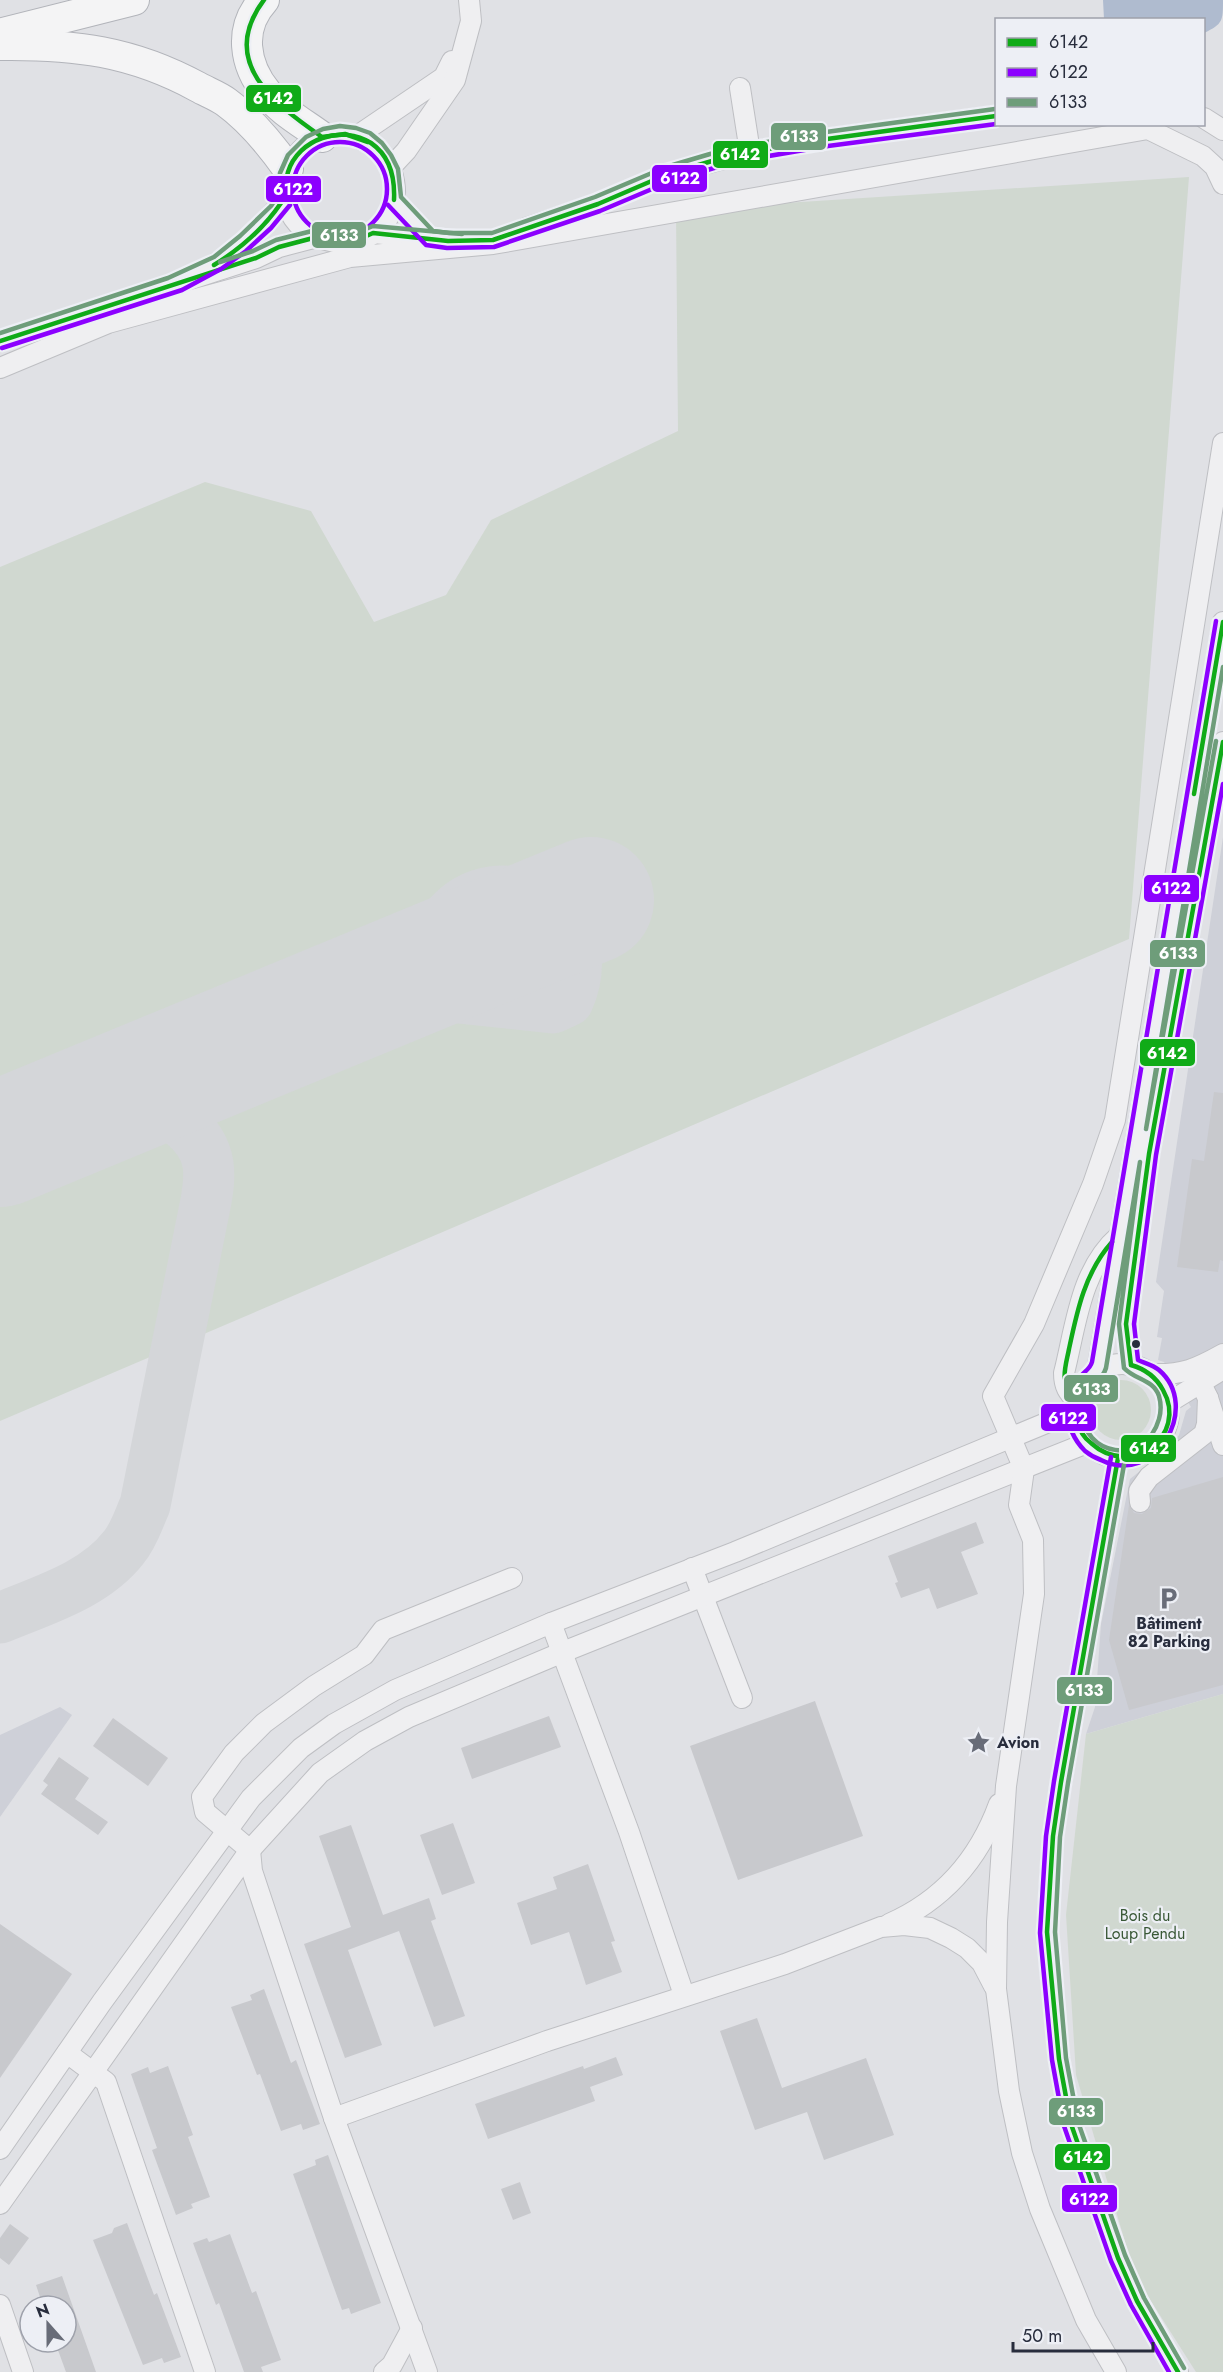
<svg xmlns="http://www.w3.org/2000/svg" width="1223" height="2372" font-family="Jost,sans-serif">
<rect width="100%" height="100%" fill="#e0e1e5"/>
<g fill="#ced0d8">
<path d="M1223,837V1694L1086,1734L1095,1707L1101,1624L1130,1479L1168,1449L1179,1435L1186,1411L1191,1407L1164,1362L1158,1360L1162,1338L1157,1337L1164,1291L1156,1282Z"/>
<path d="M60,1707L72,1715L0,1817V1735Z"/>
</g>
<g fill="#d0d8d0">
<path d="M1189,177L1129,939L0,1421V567L205,482L311,511L374,622L446,595L491,520L678,431L676,210Z"/>
<circle cx="1121" cy="1410" r="30"/>
<path d="M1223,1694V2372H1196L1135,2276L1076,2075L1066,1915L1086,1734Z"/>
</g>
<path fill="#afbbcf" d="M1103,0H1223C1223,21 1223,24 1204,33V20L1104,19Z"/>
<g fill="none" stroke-linecap="round" stroke-linejoin="round">
<g stroke="#d4d6d9" stroke-width="51">
<path d="M375,989L553,1008L568,1001C607,914 499,852 445,920C434,933 432,952 428,968"/>
<path d="M0,1618C43,1600 95,1585 124,1547C134,1535 139,1518 145,1505L206,1201C208,1189 210,1177 208,1164C203,1134 172,1110 143,1106C122,1102 99,1108 78,1112"/>
</g>
<path stroke="#d4d6d9" stroke-width="126" d="M0,1144L591,900"/>
</g>
<g fill="#c8c9cd">
<path d="M1214,1092L1223,1093V1261L1220,1260L1218,1272L1177,1267L1192,1159L1204,1161Z"/>
<path d="M1223,1477V1685L1129,1710L1109,1640L1129,1505L1134,1513L1142,1514L1151,1508L1152,1498Z"/>
<path d="M976,1522L984,1543L961,1552L978,1594L937,1609L929,1588L901,1598L895,1583L898,1582L888,1556Z"/>
<path d="M815,1701L863,1836L738,1880L690,1746Z"/>
<path d="M549,1716L561,1747L472,1779L461,1748Z"/>
<path d="M113,1718L168,1758L148,1786L93,1746Z"/>
<path d="M59,1757L89,1778L75,1799L108,1822L98,1835L41,1794L48,1785L43,1781Z"/>
<path d="M453,1823L475,1883L442,1895L420,1835Z"/>
<path d="M351,1825L383,1915L429,1898L436,1919L431,1921L465,2016L434,2027L399,1931L348,1950L382,2045L345,2058L304,1944L351,1927L319,1836Z"/>
<path d="M588,1864L615,1941L611,1942L622,1972L586,1985L569,1932L531,1945L517,1903L557,1889L553,1877Z"/>
<path d="M0,1924L72,1974L0,2078Z"/>
<path d="M264,1989L291,2063L296,2060L320,2124L303,2130L301,2124L281,2131L260,2074L257,2075L231,2007L252,2000L250,1995Z"/>
<path d="M757,2018L782,2088L866,2058L894,2135L824,2160L807,2112L755,2130L720,2031Z"/>
<path d="M616,2057L623,2075L590,2087L595,2101L488,2139L475,2104L583,2066L584,2069Z"/>
<path d="M168,2066L193,2135L188,2137L210,2197L191,2204L193,2208L176,2215L152,2150L157,2148L131,2074L148,2067L150,2073Z"/>
<path d="M328,2155L381,2303L351,2314L349,2308L342,2310L293,2174L316,2165L315,2160Z"/>
<path d="M520,2182L531,2213L513,2220L501,2189Z"/>
<path d="M127,2223L154,2295L157,2293L181,2357L164,2363L162,2358L143,2365L93,2240L112,2233L114,2228Z"/>
<path d="M10,2224L29,2238L9,2265L0,2258V2238Z"/>
<path d="M230,2234L252,2293L256,2291L281,2360L261,2367L263,2372H244L219,2303L216,2305L193,2243L207,2238L209,2242Z"/>
<path d="M62,2276L68,2293L96,2372H66L55,2342H66V2306H43L36,2285Z"/>
</g>
<g fill="none" stroke-linecap="round" stroke-linejoin="round">
<defs>
<g id="minor">
<path d="M740,88L750,152"/>
<path d="M1204,118L1223,130"/>
<path d="M333,134C404,133 418,226 354,242C343,244 332,242 322,239C282,226 273,180 301,150C309,142 323,137 333,134Z"/>
<path d="M357,136L444,77L452,61"/>
<path d="M391,167L406,151L455,80L471,21L469,0"/>
<path d="M394,200L429,238"/>
<path d="M526,228L598,204L668,174L750,152L827,139L996,116"/>
<path d="M373,233L439,239"/>
<path d="M211,266C240,252 264,224 284,200"/>
<path d="M0,341L256,258L279,247L317,237"/>
<path d="M0,368L108,323L350,257L493,244L1148,129L1203,156L1215,167L1223,184"/>
<circle cx="1122" cy="1411" r="47"/>
<path d="M1131,1365L1126,1324L1149,1154L1223,742"/>
<path d="M1194,1370L1208,1398L1223,1445"/>
<path d="M1097,1371L1223,622"/>
<path d="M1152,1374C1183,1375 1196,1369 1223,1354"/>
<path d="M1077,1401C1068,1392 1064,1387 1064,1373C1076,1326 1080,1270 1119,1236"/>
<path d="M1168,1403L1223,1369"/>
<path d="M1118,1458L1061,1782L1053,1836L1047,1932L1059,2059L1071,2124L1118,2258L1137,2301L1178,2372"/>
<path d="M1140,1502L1139,1491L1149,1477L1204,1434L1207,1424L1208,1398"/>
<path d="M692,1568L742,1698"/>
<path d="M551,1623L629,1832L684,1995"/>
<path d="M889,1924C944,1900 979,1859 999,1804"/>
<path d="M67,2053L106,2082L205,2372"/>
<path d="M334,2118L547,2041L785,1964L881,1927L904,1925L930,1928L951,1938L967,1948L982,1963L994,1986"/>
<path d="M0,2149L102,2002L251,1798L301,1748L334,1724L395,1690L551,1623L735,1552L1075,1411"/>
<path d="M0,2204L250,1850L320,1773L365,1741L409,1717L563,1652L1087,1443"/>
<path d="M0,2305L23,2372"/>
<path d="M384,2372L392,2365L412,2328"/>
<path d="M427,2372L334,2118L252,1871L250,1850L205,1812L202,1797L234,1753L264,1723L314,1686L364,1655L383,1630L512,1578"/>
<path d="M1116,2372L1086,2320L1040,2209L1022,2153L1009,2091L1001,2028L996,1989L997,1922L1006,1786L1034,1594L1033,1540L1019,1505L1024,1469L993,1396L1034,1324L1093,1184L1115,1120L1223,443"/>
</g>
<g id="highway">
<path d="M264,0C238,28 244,65 267,93C281,111 303,123 322,137"/>
<path d="M3,33L134,0"/>
<path d="M0,45C74,44 132,51 198,87C207,92 218,96 226,102C251,120 271,145 288,169"/>
</g>
</defs>
<use href="#minor" stroke="#bebfc3" stroke-width="22"/>
<use href="#highway" stroke="#b2b4ba" stroke-width="32"/>
<use href="#minor" stroke="#efeff1" stroke-width="20"/>
<use href="#highway" stroke="#f4f4f5" stroke-width="30"/>
<defs>
<g id="bus-1">
<path d="M264,0C217,62 275,104 322,137L345,134L368,142"/>
<path d="M214,265C240,249 264,228 281,203C288,193 285,182 288,172C298,139 342,124 371,143C390,156 395,179 394,200"/>
<path d="M0,341L256,258L279,247L317,237L334,243L353,242L373,233L448,241L493,240L598,204L668,174L712,161L750,152L827,139L996,116"/>
<path d="M1194,794L1223,622"/>
<path d="M1131,1365L1126,1324L1149,1154L1223,742"/>
<path d="M1077,1401C1077,1407 1077,1414 1077,1420C1079,1429 1084,1438 1091,1443C1130,1479 1189,1436 1163,1390C1156,1377 1145,1369 1131,1365"/>
<path d="M1077,1401C1071,1395 1066,1390 1065,1382C1063,1371 1067,1360 1069,1349C1077,1311 1085,1272 1112,1242"/>
<path d="M1118,1458L1061,1782L1053,1836L1047,1932L1059,2059L1071,2124L1118,2258L1137,2301L1178,2372"/>
</g>
<g id="bus-2">
<circle cx="340" cy="189" r="47"/>
<path d="M388,205L426,245L447,248L494,247L600,211L671,181L714,168L751,159L828,146L996,124"/>
<path d="M2,348L182,290L221,269L246,251L271,228L290,205"/>
<path d="M1216,621L1092,1362C1090,1369 1085,1371 1081,1376C1073,1385 1068,1398 1068,1410C1067,1425 1074,1440 1085,1451C1090,1455 1095,1458 1101,1460C1155,1487 1202,1407 1159,1370C1153,1365 1144,1363 1138,1360L1134,1324L1156,1155L1223,784"/>
<path d="M1111,1457L1054,1781L1046,1836L1040,1933L1052,2060L1064,2126L1111,2261L1131,2305L1169,2372"/>
</g>
<g id="bus-3">
<path d="M220,262L253,251L276,240L316,230L335,235H351L373,226L462,234"/>
<path d="M0,333L168,278L214,257L240,236L271,206L277,197L280,173L288,155L306,137L323,129L340,126L356,128L370,133L382,143L391,155L398,169L401,197L433,231L449,233H492L595,197L666,167L710,154L749,145L826,132L995,109"/>
<path d="M1216,741L1146,1129L1223,667"/>
<path d="M1140,1162L1119,1324L1124,1368C1135,1380 1153,1379 1159,1396C1161,1403 1161,1412 1159,1419C1145,1468 1081,1455 1083,1411C1083,1387 1101,1385 1106,1368Z"/>
<path d="M1125,1459L1068,1783L1060,1837L1055,1932L1066,2058L1078,2122L1125,2255L1144,2298L1184,2368"/>
</g>
</defs>
<use href="#bus-1" stroke="#edeff5" stroke-width="9"/>
<use href="#bus-2" stroke="#edeff5" stroke-width="9"/>
<use href="#bus-3" stroke="#edeff5" stroke-width="9"/>
<use href="#bus-1" stroke="#10ab18" stroke-width="4.5"/>
<use href="#bus-2" stroke="#8c00ff" stroke-width="4.5"/>
<use href="#bus-3" stroke="#6e9d7a" stroke-width="4.5"/>
</g>
<defs>
<symbol id="parking-bare" viewBox="-9 -9 18 18"><path d="M-3.5-5.5H1a3.5 3.5 0 0 1 0 7H-1V5.5H-3.5ZM-1-3.4V-.6H.8a1.4 1.4 0 0 0 0-2.8Z" fill="#686c78" stroke="#edeff5" stroke-width="2.5" paint-order="stroke"/></symbol>
<symbol id="sight-bare" viewBox="-9 -9 18 18"><path d="M0-6L1.8-2.2L6-1.7L2.9 1.2L3.7 5.4L0 3.3L-3.7 5.4L-2.9 1.2L-6-1.7L-1.8-2.2Z" fill="#686c78" stroke="#edeff5" stroke-width="2.5" paint-order="stroke"/></symbol>
</defs>
<g fill-rule="evenodd">
<use href="#parking-bare" x="1152" y="1582" width="33" height="33"/>
<use href="#sight-bare" x="962" y="1726" width="33" height="33"/>
</g>
<circle fill="#282d3d" stroke="#edeff5" stroke-width="2" cx="1136" cy="1344" r="5"/>
<g text-anchor="middle" stroke-width="4.5" stroke-linejoin="round" paint-order="stroke">
<g font-size="16" font-weight="bold" fill="#282d3d" stroke="#edeff5">
<text x="1169" y="1629">Bâtiment<tspan x="1169" dy="18">82 Parking</tspan></text>
<text x="997" y="1748" text-anchor="start">Avion</text>
</g>
<g font-size="16" fill="#395836" stroke="#edeff5">
<text x="1145" y="1921">Bois du<tspan x="1145" dy="18">Loup Pendu</tspan></text>
</g>
</g>
<g stroke="#edeff5" stroke-width="2">
<rect x="245" y="84" width="57" height="29" rx="6" fill="#10ab18"/>
<rect x="770" y="122" width="57" height="29" rx="6" fill="#6e9d7a"/>
<rect x="712" y="140" width="57" height="29" rx="6" fill="#10ab18"/>
<rect x="651" y="164" width="57" height="29" rx="6" fill="#8c00ff"/>
<rect x="265" y="175" width="57" height="28" rx="6" fill="#8c00ff"/>
<rect x="311" y="221" width="56" height="28" rx="6" fill="#6e9d7a"/>
<rect x="1143" y="874" width="57" height="29" rx="6" fill="#8c00ff"/>
<rect x="1149" y="939" width="57" height="29" rx="6" fill="#6e9d7a"/>
<rect x="1139" y="1038" width="57" height="29" rx="6" fill="#10ab18"/>
<rect x="1063" y="1374" width="56" height="29" rx="6" fill="#6e9d7a"/>
<rect x="1040" y="1403" width="57" height="29" rx="6" fill="#8c00ff"/>
<rect x="1120" y="1434" width="57" height="29" rx="6" fill="#10ab18"/>
<rect x="1056" y="1676" width="57" height="29" rx="6" fill="#6e9d7a"/>
<rect x="1048" y="2097" width="56" height="29" rx="6" fill="#6e9d7a"/>
<rect x="1054" y="2143" width="57" height="28" rx="6" fill="#10ab18"/>
<rect x="1061" y="2184" width="57" height="29" rx="6" fill="#8c00ff"/>
</g>
<g font-size="16" text-anchor="middle" font-weight="bold" fill="#fff">
<text x="273" y="104">6142</text>
<text x="799" y="142">6133</text>
<text x="740" y="160">6142</text>
<text x="680" y="184">6122</text>
<text x="293" y="195">6122</text>
<text x="339" y="241">6133</text>
<text x="1171" y="894">6122</text>
<text x="1178" y="959">6133</text>
<text x="1167" y="1059">6142</text>
<text x="1091" y="1395">6133</text>
<text x="1068" y="1424">6122</text>
<text x="1149" y="1454">6142</text>
<text x="1084" y="1696">6133</text>
<text x="1076" y="2117">6133</text>
<text x="1083" y="2163">6142</text>
<text x="1089" y="2205">6122</text>
</g>
<rect x="995" y="18" width="210" height="108" fill="#edeff5" stroke="#9ea1ab" stroke-width="1.5"/>
<rect x="1007" y="38" width="30" height="9" fill="#10ab18" stroke="#9ea1ab" stroke-width="1.5"/>
<text x="1049" y="48" font-size="18" fill="#282d3d">6142</text>
<rect x="1007" y="68" width="30" height="9" fill="#8c00ff" stroke="#9ea1ab" stroke-width="1.5"/>
<text x="1049" y="78" font-size="18" fill="#282d3d">6122</text>
<rect x="1007" y="98" width="30" height="9" fill="#6e9d7a" stroke="#9ea1ab" stroke-width="1.5"/>
<text x="1049" y="108" font-size="18" fill="#282d3d">6133</text>
<g transform="translate(48 2324) rotate(339)"><circle r="28" fill="#edeff5" stroke="#9ea1ab" stroke-width="1.5"/>
<path d="M0-4.5L10 22L0 15L-10 22Z" fill="#686c78"/>
<text y="-9" font-size="16" font-weight="bold" text-anchor="middle" fill="#282d3d">N</text>
</g>
<path d="M1013 2342v9h140v-9" fill="none" stroke="#282d3d" stroke-width="3"/>
<text x="1022" y="2342" font-size="18" fill="#282d3d" stroke="#edeff5" stroke-width="4.5" paint-order="stroke">50 m</text>
</svg>
